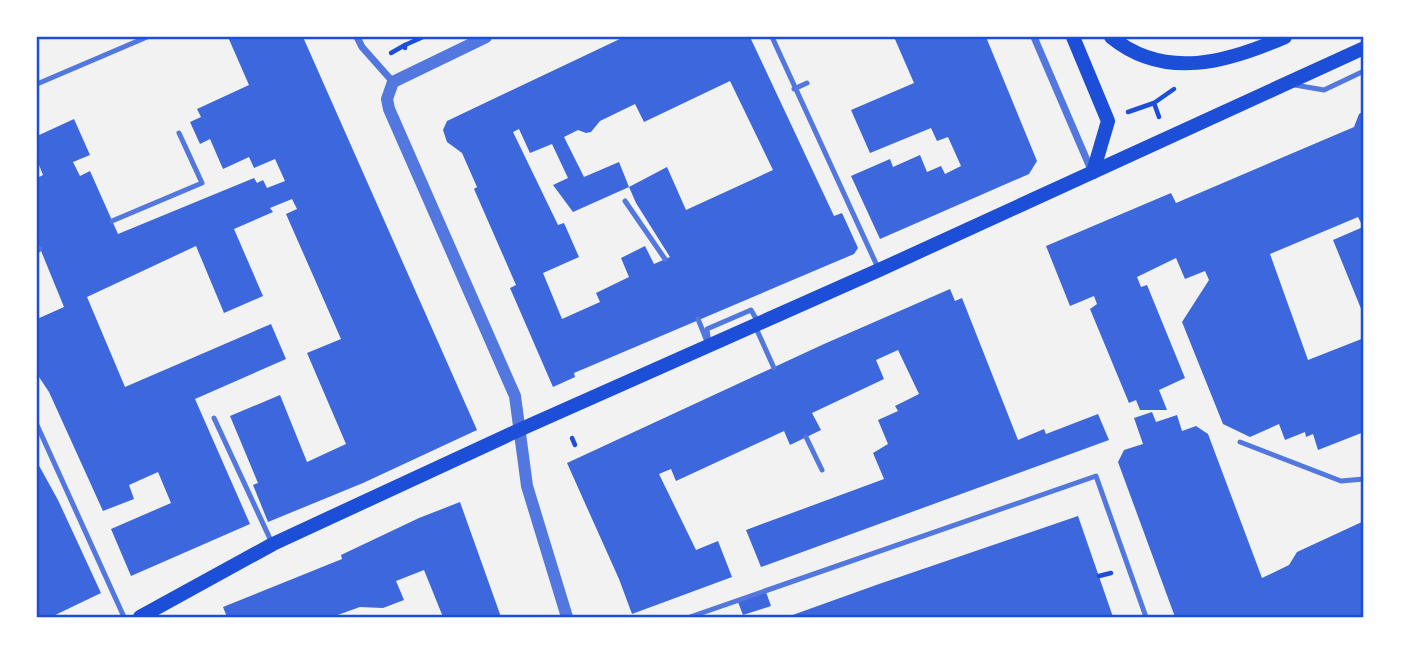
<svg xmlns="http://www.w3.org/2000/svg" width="1401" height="654" font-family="'Open Sans',sans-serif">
<rect width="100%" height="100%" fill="#f2f2f2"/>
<g fill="#3d67dc" fill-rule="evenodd">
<path d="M228,37H303L477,430L363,483L268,522L253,485L258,483L230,416L280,395L307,462L346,444L307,353L341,339L286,214L297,209L292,199L270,208L273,212L234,229L263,296L224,313L196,246L87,297L125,387L271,324L286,359L195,399L250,524L131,576L111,529L171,503L158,472L129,485L134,499L103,511L49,392L37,374V319L64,307L37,241V178L43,175L37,160V136L74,119L90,155L73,162L80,176L90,171L118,234L254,178L257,183L263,180L267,188L285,181L275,159L254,168L249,157L223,169L210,139L200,144L190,122L201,117L197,109L249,85Z"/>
<path d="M624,37H750L834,216L842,213L858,248L854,254L574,373L575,377L553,387L510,288L516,285L474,189L477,187L462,153L447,142L443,130L447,121ZM730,81L773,170L686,210L667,167L629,187L636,203L670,257L654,264L645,246L621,258L629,277L596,293L600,302L562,319L543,273L579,257L564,223L558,225L513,132L519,129L530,153L552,144L568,178L553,185L573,212L629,187L619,162L584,177L564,137L578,130L586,133L591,132L600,121L635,104L644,122Z"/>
<path d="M894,37H986L1037,161L1029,174L880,239L851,176L890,159L893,167L920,155L927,172L941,166L945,174L961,166L948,137L937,141L931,128L870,153L851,110L914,83Z"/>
<path d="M1364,111V316L1333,240L1363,227L1358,217L1270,254L1308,360L1364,338V432L1318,450L1313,434L1306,437L1305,432L1285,440L1279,424L1250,437L1223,424L1182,322L1209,280L1205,271L1185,279L1176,258L1137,277L1141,287L1147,285L1185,378L1159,390L1167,410H1140L1136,400L1129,403L1090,309L1097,304L1094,296L1070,306L1046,246L1171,193L1176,203L1354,127L1359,114Z"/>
<path d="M950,289L955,301L962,298L1018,440L1044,429L1046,434L1098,414L1109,440L761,567L746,530L884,479L873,453L888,444L878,420L898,411L895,406L919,394L898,350L876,360L884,379L812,413L821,430L790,445L784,431L676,481L671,469L659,474L696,550L718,541L732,577L632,614L619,579L567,463L824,344Z"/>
<path d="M1152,412L1156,422L1177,415L1182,431L1196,426L1208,434L1262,578L1289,565L1297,552L1364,521V617H1175L1118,462L1124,450L1143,444L1134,418Z"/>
<path d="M37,462L58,500L101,593L51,617H37Z"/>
<path d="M460,502L501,617H443L424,570L396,581L404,600L383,608L360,607L332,617H227L223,607L342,559L341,555L419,518Z"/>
<path d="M1078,516L1113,617H787L879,584Z"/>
<path d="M766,592L771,606L743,615L738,602Z"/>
</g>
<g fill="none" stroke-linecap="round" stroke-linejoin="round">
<g stroke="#1d4ed8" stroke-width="4.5">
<path d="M405,48V45L423,37"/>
<path d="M391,53L405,45"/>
<path d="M1128,112L1154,103"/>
<path d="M1159,117L1154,103L1174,89"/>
<path d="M572,438L575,445"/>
<path d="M1099,576L1111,573"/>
</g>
<g stroke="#5277de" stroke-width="5">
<path d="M772,37L879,270"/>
<path d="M37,84L147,37"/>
<path d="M1295,85L1324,90L1364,71"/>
<path d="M794,89L807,83"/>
<path d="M625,201L665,259"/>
<path d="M112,221L202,183L179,133"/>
<path d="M37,251L40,249"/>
<path d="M698,319L706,339"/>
<path d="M756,328L774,368"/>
<path d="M709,345L707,329L751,310L758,322"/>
<path d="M214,418L272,543"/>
<path d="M37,425L124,617"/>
<path d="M806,437L822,470"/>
<path d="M1240,442L1341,481L1364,479"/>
<path d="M690,617L1096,476L1146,617"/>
</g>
<g stroke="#5277de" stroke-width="7">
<path d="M357,37L362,47L393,82"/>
<path d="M1034,37L1092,172"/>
</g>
<path stroke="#5277de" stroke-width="12" d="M486,37L393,82L387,99L389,109L515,396L527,486L567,617"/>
<g stroke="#1d4ed8" stroke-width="14">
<path d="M1073,37L1108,121L1093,172"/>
<path d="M1111,37C1165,81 1228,62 1285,37"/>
<path d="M140,617L273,544L519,430L879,270L1364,48"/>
</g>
</g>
<rect width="1401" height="654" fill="none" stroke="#ffffff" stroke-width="77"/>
<rect x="38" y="38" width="1324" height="578" fill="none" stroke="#1d4ed8" stroke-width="2.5"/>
</svg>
